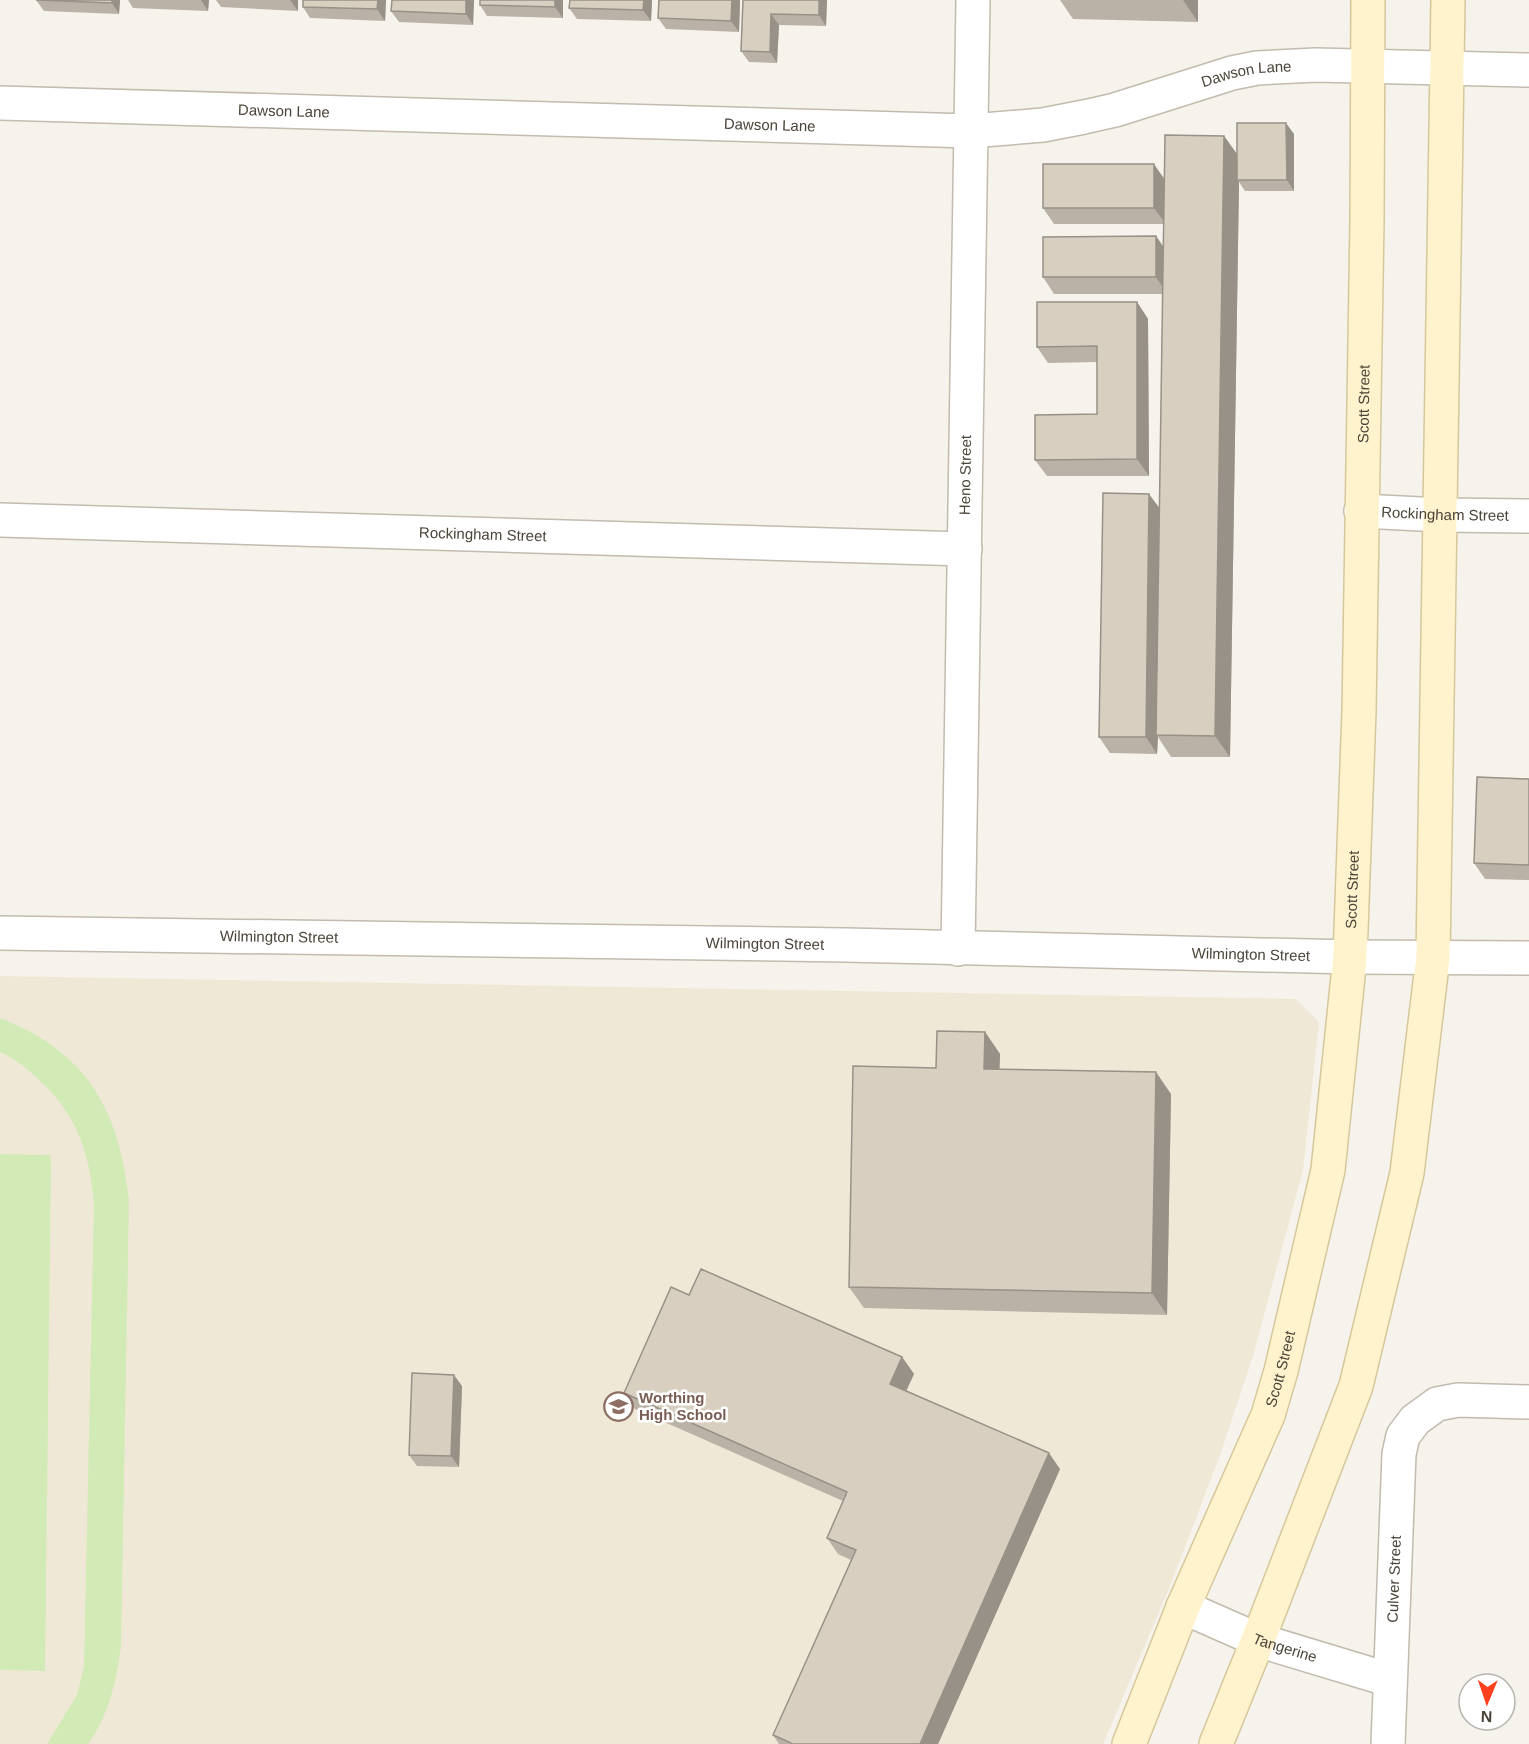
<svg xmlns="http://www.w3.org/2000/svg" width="1529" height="1744" font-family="Helvetica,sans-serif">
<rect width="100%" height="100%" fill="#f6f3ec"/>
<path fill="#efe8d6" d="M0,976L1296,999L1319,1022L1303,1170L1253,1356L1219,1458L1170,1586L1103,1744H0Z"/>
<g fill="#d2eab5">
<path d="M0,1018C87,1052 119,1109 129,1200L121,1647C116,1682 109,1715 88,1744H47L77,1695L84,1667L94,1203C90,1154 76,1112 38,1079C27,1068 14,1058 0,1052Z"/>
<path d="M0,1154L51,1155L45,1671L0,1670Z"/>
</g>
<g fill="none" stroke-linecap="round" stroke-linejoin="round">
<defs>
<g id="minor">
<path id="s1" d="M0,103L971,131L1043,125L1084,117L1115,110L1232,73L1257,68L1316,65L1529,70"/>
<path id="s2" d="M1361,511L1441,515L1529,516"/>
<path id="s3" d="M0,520L965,549"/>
<path id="s4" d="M0,933L846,945L1350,957L1529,958"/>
<path id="s5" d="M958,949L973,0"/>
<path id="s6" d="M1183,1607L1258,1640L1390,1680"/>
<path id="s7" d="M1388,1744L1399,1454L1403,1436L1415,1420L1437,1404L1458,1400L1529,1402"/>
</g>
<g id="secondary">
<path id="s8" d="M1129,1744L1183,1607L1268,1415L1281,1371L1328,1170L1350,957L1359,711L1367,220L1368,0"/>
<path d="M1216,1744L1258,1640L1356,1386L1407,1173L1433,957L1448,0"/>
</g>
</defs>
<use href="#minor" stroke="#c2bbae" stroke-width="36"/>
<use href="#secondary" stroke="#d6c79b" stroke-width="36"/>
<use href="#minor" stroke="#fff" stroke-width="33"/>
<use href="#secondary" stroke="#fff3cd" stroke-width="33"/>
</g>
<g fill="#bab2a6">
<path d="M36,0H120L119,14L44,11Z"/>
<path d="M128,0H209L208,11L133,8Z"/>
<path d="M216,0H298V11L221,7Z"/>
<path d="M303,0H386L385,21L310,18L303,7Z"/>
<path d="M392,0H474L473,25L399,22L391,11Z"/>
<path d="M563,0V18L487,16L480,5Z"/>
<path d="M570,0H652L651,21L577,19L569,8Z"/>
<path d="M659,0H740L739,32L666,29L658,18Z"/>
<path d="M743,0H827L826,26L779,25L777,63L749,62L741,51Z"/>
<path d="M1060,0H1198V22L1073,19Z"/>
<path d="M1294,134V191H1245L1239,182L1230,757H1171L1158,737L1157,754L1110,753L1099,737L1160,509L1163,294H1054L1043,277L1156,236L1163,247L1164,224H1054L1043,208L1164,179L1224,136L1237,154Z"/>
<path d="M1137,302L1148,319L1149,476H1047L1035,460L1097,414V362L1048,363L1037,347Z"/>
<path d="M1529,779V880L1485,879L1474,863Z"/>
<path d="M985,1032L1000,1054L999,1069L1171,1094L1167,1315L864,1308L849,1287L936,1068Z"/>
<path d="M689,1295L902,1357L914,1374L906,1390L1060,1469L938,1744H779L773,1735L851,1560L838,1554L827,1538L843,1501L635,1409L624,1393Z"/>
<path d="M462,1386L459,1467L417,1466L409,1455Z"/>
</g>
<g fill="#979187">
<path d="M112,0H120L119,14L112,3Z"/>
<path d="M201,0H209L208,11Z"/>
<path d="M290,0H298V11Z"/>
<path d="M378,0H386L385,21L377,9Z"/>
<path d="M466,0H474L473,25L466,14Z"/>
<path d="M555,0H563V18L555,7Z"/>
<path d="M644,0H652L651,21L643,10Z"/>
<path d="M732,0H740L739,32L731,21Z"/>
<path d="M819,0H827L826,26L819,15Z"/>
<path d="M1183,0H1198V22Z"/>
<path d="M771,14L779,25L777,63L770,52Z"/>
<path d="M1286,123L1294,134V191L1287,180Z"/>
<path d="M1224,136L1239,157L1237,180L1239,182L1230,757L1215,736Z"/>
<path d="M1154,164L1165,180L1166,224L1154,208Z"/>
<path d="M1156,236L1167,252V294L1156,277Z"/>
<path d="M1137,302L1148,319L1149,476L1137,459Z"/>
<path d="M1149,494L1161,510L1156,735L1158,737L1157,754L1146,737Z"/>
<path d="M985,1032L1000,1054L999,1090L984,1069Z"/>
<path d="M1156,1072L1171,1094L1167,1315L1152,1293Z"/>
<path d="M902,1357L914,1374L902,1400L890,1384Z"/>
<path d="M454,1375L462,1386L459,1467L451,1456Z"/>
<path d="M1049,1453L1060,1469L938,1744H920Z"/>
</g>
<g fill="#d8cfc1" stroke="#979187" stroke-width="1.5">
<path d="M36,0H112V3Z"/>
<path d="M303,0H378L377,9L303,7Z"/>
<path d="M392,0H466V14L391,11Z"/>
<path d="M480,0H555V7L480,5Z"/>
<path d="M570,0H644L643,10L569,8Z"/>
<path d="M659,0H732L731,21L658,18Z"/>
<path d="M743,0H819V15L771,14L770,52L741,51Z"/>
<path d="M1237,123H1286L1287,180H1237Z"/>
<path d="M1165,135L1224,136L1215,736L1156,735Z"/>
<rect x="1043" y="164" width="111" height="44"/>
<path d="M1156,236V277H1043V237Z"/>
<path d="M1037,302H1137V459L1035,460V415L1097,414V346L1037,347Z"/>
<path d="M1103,493L1149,494L1146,737H1099Z"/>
<path d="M1477,777L1529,779V865L1474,863Z"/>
<path d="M937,1031L985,1032L984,1069L1156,1072L1152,1293L849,1287L853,1066L936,1068Z"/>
<path d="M701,1269L902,1357L890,1384L1049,1453L920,1744H791V1743L773,1735L856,1550L827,1538L847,1492L624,1393L671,1287L689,1295Z"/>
<path d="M412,1373L454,1375L451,1456L409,1455Z"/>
</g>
<defs>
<symbol id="school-ring" viewBox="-11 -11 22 22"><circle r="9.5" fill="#fff" stroke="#8d6e63" stroke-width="1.5"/><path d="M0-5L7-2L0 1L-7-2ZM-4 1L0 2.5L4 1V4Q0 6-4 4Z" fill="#8d6e63"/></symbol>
</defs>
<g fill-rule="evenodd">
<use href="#school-ring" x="602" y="1390" width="33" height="33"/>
</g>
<g text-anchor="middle" stroke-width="5" stroke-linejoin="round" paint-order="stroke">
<g font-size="15" fill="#4b4439" stroke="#fff">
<text dy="5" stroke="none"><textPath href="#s1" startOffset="1254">Dawson Lane</textPath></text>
<text dy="5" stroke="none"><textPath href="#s1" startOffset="284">Dawson Lane</textPath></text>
<text dy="5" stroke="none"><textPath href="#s1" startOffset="770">Dawson Lane</textPath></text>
<text dy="5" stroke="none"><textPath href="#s8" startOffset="1377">Scott Street</textPath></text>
<text dy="5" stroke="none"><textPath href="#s5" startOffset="474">Heno Street</textPath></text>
<text dy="5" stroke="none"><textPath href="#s2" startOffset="84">Rockingham Street</textPath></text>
<text dy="5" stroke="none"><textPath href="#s3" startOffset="483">Rockingham Street</textPath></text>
<text dy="5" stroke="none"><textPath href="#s8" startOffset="891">Scott Street</textPath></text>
<text dy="5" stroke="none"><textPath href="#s4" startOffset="279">Wilmington Street</textPath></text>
<text dy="5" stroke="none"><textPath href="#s4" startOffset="765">Wilmington Street</textPath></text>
<text dy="5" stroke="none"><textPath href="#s4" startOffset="1251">Wilmington Street</textPath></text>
<text dy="5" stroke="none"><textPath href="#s8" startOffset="405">Scott Street</textPath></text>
<text dy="5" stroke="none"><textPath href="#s7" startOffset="165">Culver Street</textPath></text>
<text dy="5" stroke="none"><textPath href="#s6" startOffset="110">Tangerine</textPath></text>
</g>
<g font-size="15" font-weight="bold" fill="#785e54" stroke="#fff" text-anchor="start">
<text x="639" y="1403">Worthing<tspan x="639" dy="17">High School</tspan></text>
</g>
</g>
<g transform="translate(1487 1702) rotate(182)"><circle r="28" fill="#ffffff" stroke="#b7b4b0" stroke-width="1.5"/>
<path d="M0-4.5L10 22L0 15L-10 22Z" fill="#fc3f1d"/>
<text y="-9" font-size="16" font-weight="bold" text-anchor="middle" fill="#4b4439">N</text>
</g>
</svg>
